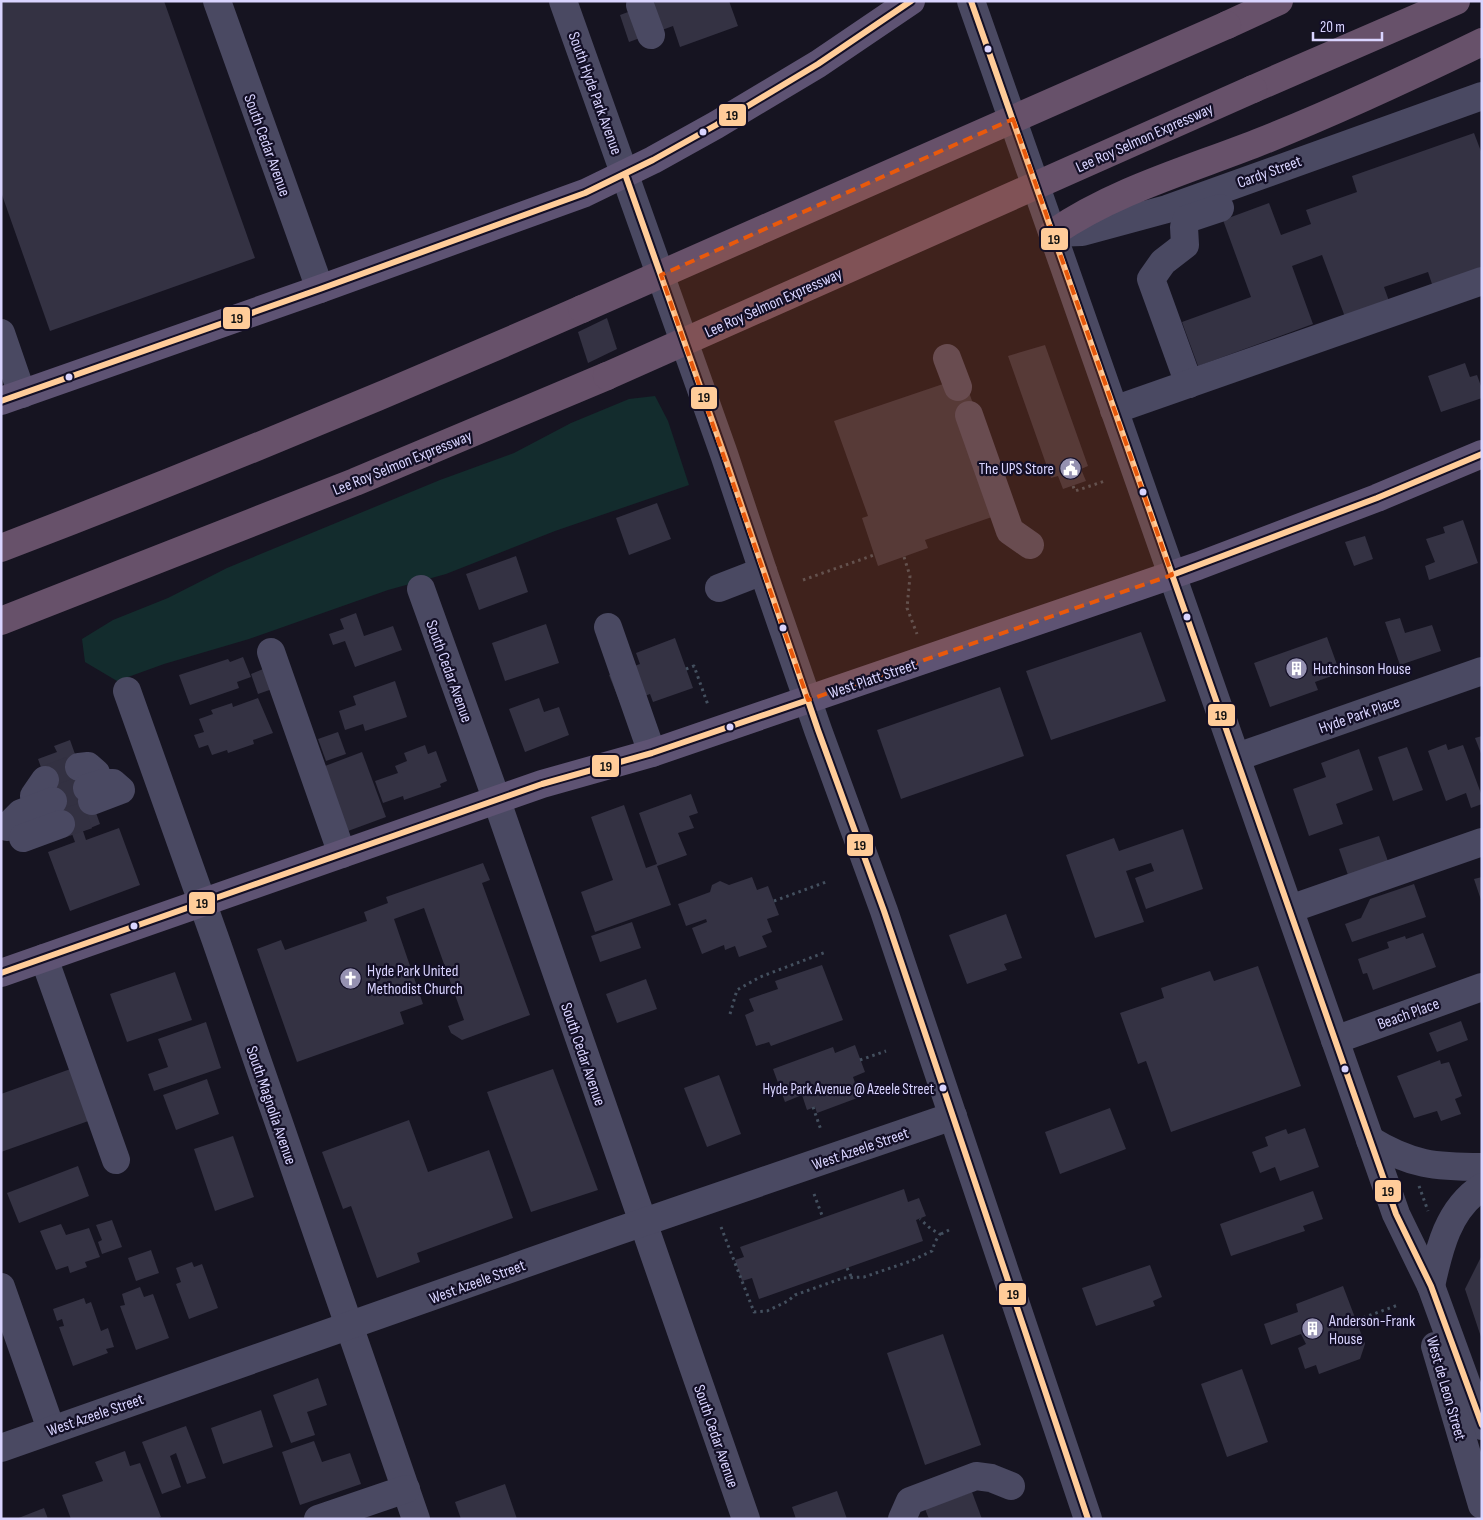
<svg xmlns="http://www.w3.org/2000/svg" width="1483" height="1520" font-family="'Sofia Sans Condensed',sans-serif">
<rect width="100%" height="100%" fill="#161421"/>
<path fill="#132c2d" d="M655,396L668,421L689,485L555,531L446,574L388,590L249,639L164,664L117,681L85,662L82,639L113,620L168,598L227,568L440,480L514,453L571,423L629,399Z"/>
<g fill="#343243">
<path d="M1,1H164L255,258L50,331L1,192Z"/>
<path d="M658,1H729L738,26L680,47L673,26L629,42L620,15Z"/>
<path d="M1474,133L1482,154V269L1433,287L1428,272L1384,287L1389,301L1345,317L1322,255L1292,266L1313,324L1198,366L1182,322L1251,297L1223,220L1269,203L1281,235L1311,224L1306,210L1357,192L1352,176Z"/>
<path d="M607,318L617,349L588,363L578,332Z"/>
<path d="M1045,345L1088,466L1081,469L1086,481L1063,489L1058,476L1051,478L1008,356Z"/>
<path d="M1465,363L1470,377L1477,375L1482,389V398L1441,412L1428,376Z"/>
<path d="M946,383L966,384L976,412L992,517L925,540L928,548L878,566L862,518L868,516L834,421Z"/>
<path d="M657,503L671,539L629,555L616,518Z"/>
<path d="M1463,520L1478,563L1429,580L1425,566L1435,562L1426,539L1445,533L1443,527Z"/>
<path d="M1365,536L1373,559L1354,566L1345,542Z"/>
<path d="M516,556L528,592L479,610L466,574Z"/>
<path d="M356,613L364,636L393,626L402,650L355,667L345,641L333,645L329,634L344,629L340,619Z"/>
<path d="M1400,618L1405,633L1432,625L1441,651L1400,665L1385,622Z"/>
<path d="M546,624L559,663L505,681L492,643Z"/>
<path d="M1141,632L1166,701L1051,740L1026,671Z"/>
<path d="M1327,637L1340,673L1315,682L1318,690L1270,707L1254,663Z"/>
<path d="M675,638L693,688L653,702L650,694L621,705L609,675L640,664L636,653Z"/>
<path d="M243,657L251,677L237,682L239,688L190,705L179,675L228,659L230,662Z"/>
<path d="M273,665L281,686L258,694L251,674Z"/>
<path d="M395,681L407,717L365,731L363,724L345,730L339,711L356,705L353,696Z"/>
<path d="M1000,687L1024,756L901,799L877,730Z"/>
<path d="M258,698L273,733L253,740L254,744L228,753L227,750L212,755L208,745L199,748L194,735L204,732L199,719L213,714L211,710L232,703L233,707Z"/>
<path d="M539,698L544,712L559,707L569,735L525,752L509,709Z"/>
<path d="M338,732L346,754L326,761L318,739Z"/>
<path d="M1482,736V756L1475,738Z"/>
<path d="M70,740L100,824L83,831L86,840L119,828L140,885L70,911L48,852L75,842L72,834L66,836L38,759L57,752L54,746Z"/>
<path d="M1446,744L1448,750L1463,745L1482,796V804L1471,808L1466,793L1446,801L1428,751Z"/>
<path d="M425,745L428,754L436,751L447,781L440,784L441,787L404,800L403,796L383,803L375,781L398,773L395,766L407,761L404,753Z"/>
<path d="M1407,747L1423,790L1393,801L1378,757Z"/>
<path d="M1359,749L1373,790L1336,804L1343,824L1309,836L1293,789L1326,777L1321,763Z"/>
<path d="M362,752L386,817L348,831L325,766Z"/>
<path d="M691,794L698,813L689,816L694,828L678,833L687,855L657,866L671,905L595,932L581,892L613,880L591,817L624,805L646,868L657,864L639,813Z"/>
<path d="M1183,829L1203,889L1146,909L1135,878L1154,871L1151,863L1126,871L1144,922L1095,938L1066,855L1114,838L1119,851Z"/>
<path d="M1379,836L1389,864L1349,878L1339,849Z"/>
<path d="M483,863L490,880L482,883L530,1015L462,1040L451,1033L448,1026L464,1020L424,908L394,919L423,1004L400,1012L404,1024L297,1062L257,949L281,940L285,950L367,921L364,912L388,903L386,897Z"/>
<path d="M752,877L757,890L768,886L779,915L767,919L772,932L762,936L767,947L739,957L735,946L725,950L724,945L702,954L692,928L707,922L706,919L686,926L678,904L710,892L712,885L720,881L729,885Z"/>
<path d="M1482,877V900H1481L1474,879Z"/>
<path d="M1414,884L1426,917L1352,942L1345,924L1361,918L1370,899Z"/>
<path d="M1006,914L1022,958L1004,964L1007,970L967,984L949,935Z"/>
<path d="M632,922L641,948L600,962L591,936Z"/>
<path d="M1423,933L1436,967L1373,990L1367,973L1363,974L1358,959L1389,948L1387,942L1405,936L1406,939Z"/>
<path d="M822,965L843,1020L771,1046L769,1042L756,1046L745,1015L754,1011L749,999L778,989L775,981Z"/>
<path d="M1258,966L1301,1086L1171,1132L1146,1061L1138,1064L1120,1013L1164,998L1161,988L1210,971L1214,981Z"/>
<path d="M175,972L192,1020L127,1042L110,994Z"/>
<path d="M646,979L657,1009L617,1023L606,994Z"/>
<path d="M1461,1021L1468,1040L1437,1052L1429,1033Z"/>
<path d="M206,1022L221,1068L154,1091L148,1074L168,1067L158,1039Z"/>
<path d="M855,1045L865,1072L853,1077L860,1097L817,1113L815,1107L807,1110L802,1095L785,1102L773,1069L833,1047L835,1053Z"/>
<path d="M1440,1060L1441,1064L1449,1062L1462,1096L1455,1099L1461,1114L1441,1121L1437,1111L1414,1118L1397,1076Z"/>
<path d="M76,1067L94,1119L1,1152V1094Z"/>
<path d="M553,1069L598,1190L531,1212L487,1092Z"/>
<path d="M719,1075L741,1134L707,1147L684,1088Z"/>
<path d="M207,1079L219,1114L176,1130L163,1095Z"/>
<path d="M1110,1108L1126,1149L1060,1174L1045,1132Z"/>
<path d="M409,1120L428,1172L489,1150L513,1218L417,1253L420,1262L377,1278L351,1206L343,1209L322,1152Z"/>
<path d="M1305,1128L1319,1167L1280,1181L1275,1167L1260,1173L1252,1152L1268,1146L1265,1137L1286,1129L1288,1134Z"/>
<path d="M233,1136L254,1197L215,1211L194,1149Z"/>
<path d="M78,1166L89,1196L19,1223L7,1193Z"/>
<path d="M904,1189L908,1202L919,1198L926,1216L916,1220L923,1241L759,1299L752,1278L742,1281L735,1260L744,1257L740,1247Z"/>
<path d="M1313,1191L1323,1219L1303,1226L1305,1231L1231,1256L1220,1224Z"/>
<path d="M112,1220L122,1247L102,1254L98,1242L102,1240L96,1225Z"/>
<path d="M61,1224L66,1235L89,1228L100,1257L85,1262L87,1267L70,1273L68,1266L56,1270L40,1231Z"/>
<path d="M151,1250L159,1273L136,1281L128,1258Z"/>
<path d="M1482,1255V1337H1481L1465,1289Z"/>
<path d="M192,1262L194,1267L202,1264L218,1308L189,1319L176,1284L181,1282L176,1268Z"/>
<path d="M1150,1265L1162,1297L1153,1301L1155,1306L1096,1326L1082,1288Z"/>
<path d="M1343,1286L1365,1344L1360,1359L1319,1374L1316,1365L1305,1369L1298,1348L1306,1344L1301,1334L1271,1345L1264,1324L1298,1312L1296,1304Z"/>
<path d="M140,1287L144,1297L153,1294L169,1338L136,1350L120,1306L125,1305L122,1294Z"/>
<path d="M84,1298L86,1304L91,1302L101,1331L108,1328L114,1347L106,1349L108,1353L73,1366L59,1327L64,1326L62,1319L57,1321L53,1309Z"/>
<path d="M943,1334L981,1445L925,1465L887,1353Z"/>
<path d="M1242,1369L1268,1442L1227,1457L1201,1384Z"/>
<path d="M318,1378L327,1405L307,1412L315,1435L291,1443L273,1395Z"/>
<path d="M261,1410L273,1447L223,1464L211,1428Z"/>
<path d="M186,1426L206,1478L187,1484L176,1453L170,1456L181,1487L162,1494L142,1442Z"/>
<path d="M314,1441L322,1462L350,1453L361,1484L300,1505L282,1452Z"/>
<path d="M125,1451L130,1466L140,1463L161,1517L155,1519H71L62,1495L103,1481L95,1462Z"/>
<path d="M505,1484L517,1519H461L455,1502Z"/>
<path d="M837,1491L847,1519H796L792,1507Z"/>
<path d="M972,1492L982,1519H929L925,1509Z"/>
<path d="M44,1508L48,1519H16Z"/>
</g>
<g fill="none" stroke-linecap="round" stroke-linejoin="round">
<g stroke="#333142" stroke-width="28" stroke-dasharray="28 14" stroke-linecap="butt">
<path d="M45,780L79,767"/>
<path d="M53,801L87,788"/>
<path d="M61,824L96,812"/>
</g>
<g stroke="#44505f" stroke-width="3" stroke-dasharray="2.5 4" stroke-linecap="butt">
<path d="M1073,486L1075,491L1105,481"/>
<path d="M904,557L910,576L907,608L917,634"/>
<path d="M803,580L874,555"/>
<path d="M686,669L694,666L708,705"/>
<path d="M774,901L826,882"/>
<path d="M730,1014L737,990L760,977L826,952"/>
<path d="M860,1060L886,1051"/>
<path d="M813,1107L821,1130"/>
<path d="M1419,1186L1428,1211"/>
<path d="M814,1194L823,1218"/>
<path d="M721,1227L754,1312L767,1311L788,1301L795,1295L843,1278L864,1277L911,1261L932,1251L935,1242L940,1234L931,1229L920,1219"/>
<path d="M941,1234L949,1230"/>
<path d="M847,1268L852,1278"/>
<path d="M1357,1320L1398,1305"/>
</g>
<g stroke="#4a4962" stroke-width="28">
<path d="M217,1L320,289"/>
<path d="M563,1L724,454L763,571L818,730L884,911L1088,1519"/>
<path d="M971,1L1396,1214L1431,1286L1482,1426"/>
<path d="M640,5L651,35"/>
<path d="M1053,233L1082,232L1167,209L1482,96"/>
<path d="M1,333L22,394"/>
<path d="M947,358L958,387"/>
<path d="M1189,384L1151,279L1163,262L1185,245L1184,227L1187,219L1220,208"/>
<path d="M1114,410L1482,281"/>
<path d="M969,415L1010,531L1030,545"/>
<path d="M719,588L763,571"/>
<path d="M421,589L491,784L746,1519"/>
<path d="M608,627L652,753"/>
<path d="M271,652L342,854"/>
<path d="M127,691L216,941L416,1519"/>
<path d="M1237,757L1482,671"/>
<path d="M79,767L88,766L96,773"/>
<path d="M87,788L103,783H113L121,790L92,801"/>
<path d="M34,796L45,780"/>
<path d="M7,827L21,813L53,801"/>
<path d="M23,838L61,824"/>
<path d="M1290,909L1482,842"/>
<path d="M44,958L116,1160"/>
<path d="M1335,1040L1482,987"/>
<path d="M1370,1140C1411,1165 1435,1167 1482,1167"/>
<path d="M1431,1286C1439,1249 1448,1209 1482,1187"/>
<path d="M1,1287L51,1429"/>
<path d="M1435,1346L1482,1505"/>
<path d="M1,1448L618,1231L953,1116"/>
<path d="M318,1519L406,1489"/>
<path d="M902,1519L910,1501L976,1476L991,1478L1011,1486"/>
</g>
<g stroke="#5e5373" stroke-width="28">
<path d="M1,401L320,289L585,193L653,160L716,125L818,64L911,1"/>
<path d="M1,973L542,784L652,753L1198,566L1377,498L1482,454"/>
</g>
<g stroke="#67516a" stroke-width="28">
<path d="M1227,25L1279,1"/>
<path d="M1253,89L1456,1"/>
<path d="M1053,233C1114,191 1188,170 1257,143C1333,113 1408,78 1482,42"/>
<path d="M1,548C197,473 391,393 582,309"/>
<path d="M1,621L355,482L607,376"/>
</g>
<g stroke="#67516a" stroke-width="28">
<path d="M582,309L1227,25"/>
<path d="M607,376L1253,89"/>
</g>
<defs>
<g id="bus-1">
<path d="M971,1L1396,1214L1431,1286L1482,1425"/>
<path d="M625,174L724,454L818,730L884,911L1088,1519"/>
<path d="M1,401L320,289L585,193L653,160L716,125L818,64L911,1"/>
<path d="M1172,575L1377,498L1482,454"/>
<path d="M1,973L542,784L652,753L808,700"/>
</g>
</defs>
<use href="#bus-1" stroke="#130f26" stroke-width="10"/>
<use href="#bus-1" stroke="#fc9" stroke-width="6"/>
</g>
<path fill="#e8590c" fill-opacity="0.2" stroke="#e8590c" stroke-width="4" stroke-dasharray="10 6" stroke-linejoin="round" d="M1013,119L1172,575L808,700L661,275Z"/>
<defs>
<symbol id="civic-disc" viewBox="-11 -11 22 22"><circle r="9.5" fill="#9591b1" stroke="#130f26"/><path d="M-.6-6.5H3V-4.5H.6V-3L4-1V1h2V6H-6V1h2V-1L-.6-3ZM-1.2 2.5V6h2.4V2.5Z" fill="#fff"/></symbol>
<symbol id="building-disc" viewBox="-11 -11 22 22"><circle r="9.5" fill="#9591b1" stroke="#130f26"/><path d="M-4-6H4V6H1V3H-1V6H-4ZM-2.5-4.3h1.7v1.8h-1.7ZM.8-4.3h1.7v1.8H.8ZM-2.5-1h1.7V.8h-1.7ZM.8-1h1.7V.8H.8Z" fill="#fff"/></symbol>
<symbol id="church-disc" viewBox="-11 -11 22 22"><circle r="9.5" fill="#9591b1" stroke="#130f26"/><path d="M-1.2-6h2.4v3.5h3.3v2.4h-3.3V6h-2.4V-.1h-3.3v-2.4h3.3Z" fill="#fff"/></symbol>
</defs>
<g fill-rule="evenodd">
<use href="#civic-disc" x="1058" y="456" width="25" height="25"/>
<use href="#building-disc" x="1284" y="656" width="25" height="25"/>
<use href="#church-disc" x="338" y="966" width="25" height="25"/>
<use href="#building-disc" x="1300" y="1316" width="25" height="25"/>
</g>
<g fill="#d9d4ff" stroke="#130f26" stroke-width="2">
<circle cx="988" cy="49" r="4.5"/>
<circle cx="703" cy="132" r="4.5"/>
<circle cx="69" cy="377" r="4.5"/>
<circle cx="1143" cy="492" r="4.5"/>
<circle cx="1187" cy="617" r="4.5"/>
<circle cx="783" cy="628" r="4.5"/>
<circle cx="730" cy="727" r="4.5"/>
<circle cx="134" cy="926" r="4.5"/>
<circle cx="1345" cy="1069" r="4.5"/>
<circle cx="943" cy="1088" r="4.5"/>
</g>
<g text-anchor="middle" stroke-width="4.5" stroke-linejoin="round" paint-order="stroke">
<g font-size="15" fill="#d9d4ff" stroke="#130f26" text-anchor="end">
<text x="934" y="1094">Hyde Park Avenue @ Azeele Street</text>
</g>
<g font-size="16" fill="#d9d4ff" stroke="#130f26">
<text transform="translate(596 93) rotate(70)" y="6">South Hyde Park Avenue</text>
<text transform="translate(1144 137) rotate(-24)" y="6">Lee Roy Selmon Expressway</text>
<text transform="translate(268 145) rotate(70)" y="6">South Cedar Avenue</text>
<text transform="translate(1269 171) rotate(-20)" y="6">Cardy Street</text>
<text transform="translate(773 302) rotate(-24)" y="6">Lee Roy Selmon Expressway</text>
<text transform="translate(402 462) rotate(-22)" y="6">Lee Roy Selmon Expressway</text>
<text transform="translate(450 671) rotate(70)" y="6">South Cedar Avenue</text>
<text transform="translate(872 678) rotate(-19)" y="6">West Platt Street</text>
<text transform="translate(1359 714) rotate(-19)" y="6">Hyde Park Place</text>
<text transform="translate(1408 1013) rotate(-20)" y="6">Beach Place</text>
<text transform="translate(584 1054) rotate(71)" y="6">South Cedar Avenue</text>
<text transform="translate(272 1105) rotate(71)" y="6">South Magnolia Avenue</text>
<text transform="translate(860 1148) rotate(-19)" y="6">West Azeele Street</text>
<text transform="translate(477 1281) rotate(-20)" y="6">West Azeele Street</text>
<text transform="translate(1447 1388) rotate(74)" y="6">West de Leon Street</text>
<text transform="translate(95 1414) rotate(-19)" y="6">West Azeele Street</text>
<text transform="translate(717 1436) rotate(71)" y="6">South Cedar Avenue</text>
</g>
<g font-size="16" fill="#d9d4ff" stroke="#130f26" text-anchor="start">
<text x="1054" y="474" text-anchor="end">The UPS Store</text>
<text x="1313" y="674">Hutchinson House</text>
<text x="367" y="976">Hyde Park United<tspan x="367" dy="18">Methodist Church</tspan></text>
<text x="1329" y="1326">Anderson-Frank<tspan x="1329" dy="18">House</tspan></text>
</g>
</g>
<g stroke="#130f26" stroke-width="2">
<rect x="718" y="103" width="29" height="24" rx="5" fill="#fc9"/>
<rect x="1040" y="227" width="29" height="24" rx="5" fill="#fc9"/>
<rect x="222" y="306" width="29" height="24" rx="5" fill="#fc9"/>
<rect x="690" y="386" width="28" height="24" rx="5" fill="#fc9"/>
<rect x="1207" y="703" width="29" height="24" rx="5" fill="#fc9"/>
<rect x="591" y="754" width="29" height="24" rx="5" fill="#fc9"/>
<rect x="846" y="833" width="28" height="24" rx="5" fill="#fc9"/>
<rect x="188" y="891" width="28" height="24" rx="5" fill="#fc9"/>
<rect x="1374" y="1179" width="28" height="24" rx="5" fill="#fc9"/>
<rect x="998" y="1282" width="29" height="24" rx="5" fill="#fc9"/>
</g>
<g font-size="14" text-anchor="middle" font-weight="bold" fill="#111">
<text x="732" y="120">19</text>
<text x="1054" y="244">19</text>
<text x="237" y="323">19</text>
<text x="704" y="402">19</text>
<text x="1221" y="720">19</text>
<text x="606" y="771">19</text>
<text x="860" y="850">19</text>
<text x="202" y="908">19</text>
<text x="1388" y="1196">19</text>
<text x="1013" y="1299">19</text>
</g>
<rect width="1483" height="1520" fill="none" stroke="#d9d4ff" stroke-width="5"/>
<path d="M1313 32v8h69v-8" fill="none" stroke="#d9d4ff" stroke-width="2.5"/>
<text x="1320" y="32" font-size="15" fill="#d9d4ff" stroke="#130f26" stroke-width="4" paint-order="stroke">20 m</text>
</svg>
